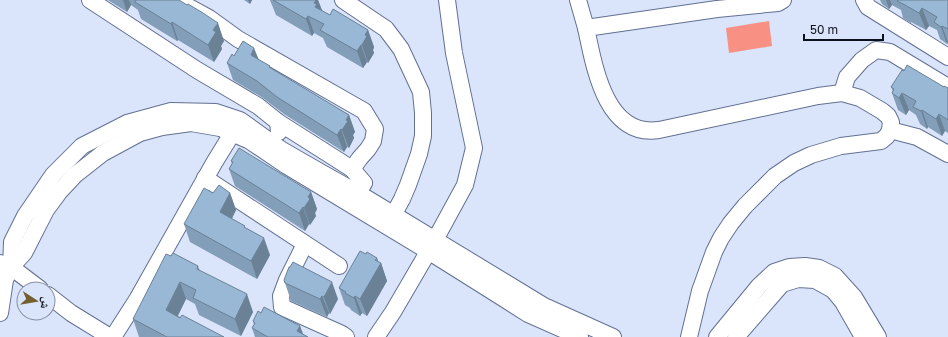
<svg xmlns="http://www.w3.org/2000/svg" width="948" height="337" font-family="'Golos Text','Noto Naskh Arabic',sans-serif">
<rect width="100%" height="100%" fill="#dae4fb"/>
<path fill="#f89084" d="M769,21L772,46L729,53L726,28Z"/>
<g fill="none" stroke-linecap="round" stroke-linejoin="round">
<defs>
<g id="minor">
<path d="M90,0L197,70L258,106L278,122L279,132"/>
<path d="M176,0L209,18L238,39L364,111L375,129L373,141L368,149L360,158L352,169L278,122"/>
<path d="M343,0L386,29L401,49L421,92L423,113V136L419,154L408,185L402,199L389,223"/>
<path d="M578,0L586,28"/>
<path d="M864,0L868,7L948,57"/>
<path d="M842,93L847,77L862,60L876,50L890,52L948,87"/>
<path d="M890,130L917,137L948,154"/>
<path d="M352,169L364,183L358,193"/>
<path d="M205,178L339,266"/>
<path d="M305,244L287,280L281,296L282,307L342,334L346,337"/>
<path d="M0,263L11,267L40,289"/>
<path d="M11,267L12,242L25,216L53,175L82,146L127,123L171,111L216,112L240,120L282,150L322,173L358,193L544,306L613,337"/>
<path d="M48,295L71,313L110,337"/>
<path d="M0,313L5,280L11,267L24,253L46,210L60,191L75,175L103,153L140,133L162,127L191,123L220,128L250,141L287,166L428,251L503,298L528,314L580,337"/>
<path d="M113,337L138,298L214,163L238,124"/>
<path d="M376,337L393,312L435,240L465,185L474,148L454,53L447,0"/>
<path d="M689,337L700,291L714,252L721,238L731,223L745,206L775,176L794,163L811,155L841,146L881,141L887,136L890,130L891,122L888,116L882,111L860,98L842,93L818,96L659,130C605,138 594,65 586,28L717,9L778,3L783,0"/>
<path d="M717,337L759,286L774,272L789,267L805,266L819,268L835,276L854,297L878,337"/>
<path d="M736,337L782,284L798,279L815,280L833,290L843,302L863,337"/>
</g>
</defs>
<use href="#minor" stroke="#627092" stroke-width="18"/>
<use href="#minor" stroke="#fff" stroke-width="16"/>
</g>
<g fill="#839eb8">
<path d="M108,0H179L224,41L221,46L222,49L214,62L178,40L177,41L141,19L138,10L131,5L127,12Z"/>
<path d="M244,0H252L250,4Z"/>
<path d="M270,0H318L322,11L330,15L368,30L374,47L373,50L374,53L368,63L367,62L363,68L327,47L323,38L314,33L312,36L276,15Z"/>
<path d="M880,0H948V43L947,44L940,39L937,30L929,26L926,30L911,22V23L903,18L901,10L892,5L889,9L882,4Z"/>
<path d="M234,56L259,60L270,68L349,115L355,132L353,135L354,138L349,148L347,147L344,152L284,114L263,98L233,80L227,63Z"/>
<path d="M904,71L948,88V133L945,131L942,136L928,127L927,129L920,124L916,115L909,110L906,115L898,110L892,93L893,91L891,87Z"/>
<path d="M231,161L311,192L317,209L315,213L316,216L310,225L309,224L305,231L235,186L229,169L232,164Z"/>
<path d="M213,193H230L236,210L232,219L245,228L270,255L257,279L190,242L184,224Z"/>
<path d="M366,254L377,258L378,262L381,263L387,281L367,316L362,313L360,316L351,310L350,308L345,305L339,288Z"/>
<path d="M171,256L198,266L200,271L253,312L241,336L199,315L195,304L186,299L178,316L224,337H139L133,319Z"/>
<path d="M285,283L338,299L330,314L329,313L327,317L291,301Z"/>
<path d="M261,313L300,326L303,334L308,337H255L252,328L254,325L253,321Z"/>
</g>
<g fill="#6a8196">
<path d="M123,0H129L131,5L127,12Z"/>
<path d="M248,0H252L250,4Z"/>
<path d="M316,0H318L324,15L315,7L314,3Z"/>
<path d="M886,0H890L892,5L889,9Z"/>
<path d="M922,8L929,26L926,30L919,13Z"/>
<path d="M308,16L314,33L312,36L306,19Z"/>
<path d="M172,22L178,40L177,41L171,24Z"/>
<path d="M218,23L224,41L221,46L222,49L214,62L208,45L213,30Z"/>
<path d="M942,26L948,42L947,44L941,27Z"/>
<path d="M368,30L374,47L373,50L374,53L368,63L362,45L365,35Z"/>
<path d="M361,45L367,62L363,68L357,51Z"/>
<path d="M254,48L261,65L251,55Z"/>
<path d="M902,93L909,110L906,115L899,98Z"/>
<path d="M922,110L928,127L927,129L921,111Z"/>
<path d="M939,114L945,131L942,136L936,119Z"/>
<path d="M349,115L355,132L353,135L354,138L349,148L342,130L346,120Z"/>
<path d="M341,129L347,147L344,152L337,135Z"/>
<path d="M311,192L317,209L315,213L316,216L310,225L304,208L308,197Z"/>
<path d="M230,193L236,210L226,229L220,212Z"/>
<path d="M303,207L309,224L305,231L299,213Z"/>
<path d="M264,238L270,255L257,279L251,261Z"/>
<path d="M377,258L379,265L381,263L387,281L367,316L360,299Z"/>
<path d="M180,282L186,299L172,327L166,310Z"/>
<path d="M332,282L338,299L330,314L324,297Z"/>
<path d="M247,294L253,312L241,336L235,319Z"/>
<path d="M322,296L329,313L327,317L320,299Z"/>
<path d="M355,296L362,313L360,316L354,298Z"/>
<path d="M300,326L304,337L297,331Z"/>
</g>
<g fill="#98b8d6" stroke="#6a8196">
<path d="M136,0H179L187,5L188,4L203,13L218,23L213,30L216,32L208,45L172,22L171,24L135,2Z"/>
<path d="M273,0H316L314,3L317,4L315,7L330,15L333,9L368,30L365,35L367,36L362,45H361L357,51L320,30L324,24L308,16L306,19Z"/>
<path d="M898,0H948V29L942,26L941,27L934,22L937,17L922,8L919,13L905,5L897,1Z"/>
<path d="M243,41L254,48L251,55L270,66L269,67L349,115L346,120L348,121L342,130L341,129L337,135L277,97L257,81L227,63L232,54L234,56Z"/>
<path d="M907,65L944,87V86L948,88V120L939,114L936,119L922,110L921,111L913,107L916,101L902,93L899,98L892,93L894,89L891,87L902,70L904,71Z"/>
<path d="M239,148L311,192L308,197L310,199L304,208L303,207L299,213L229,169L233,162L231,161Z"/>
<path d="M219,185L230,193L220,212L245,226L244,227L264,238L251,261L184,224L204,188L213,193Z"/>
<path d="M360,251L366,254L367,252L377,258L375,260L381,263L360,299L355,296L354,298L345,293L346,292L339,288Z"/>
<path d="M173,253L198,266L197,269L247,294L235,319L193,298L196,290L180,282L166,310L180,318L182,315L224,337H167L133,319L166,254L171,256Z"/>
<path d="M293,262L332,282L324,297L322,296L320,299L285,283L284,280L289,267H290Z"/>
<path d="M264,307L300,326L297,331L308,337H268L252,328L255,323L253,321L258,311L261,313Z"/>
</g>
<g transform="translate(36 301) rotate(102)"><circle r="19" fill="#dae4fb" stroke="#878fa2"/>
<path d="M0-3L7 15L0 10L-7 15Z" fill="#74602f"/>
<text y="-6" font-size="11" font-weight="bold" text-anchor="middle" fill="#0b101d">ش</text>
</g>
<path d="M804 34v6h79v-6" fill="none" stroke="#0b101d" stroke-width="2"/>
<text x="810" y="34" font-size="12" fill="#0b101d" stroke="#dae4fb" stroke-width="3" paint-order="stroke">50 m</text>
</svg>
